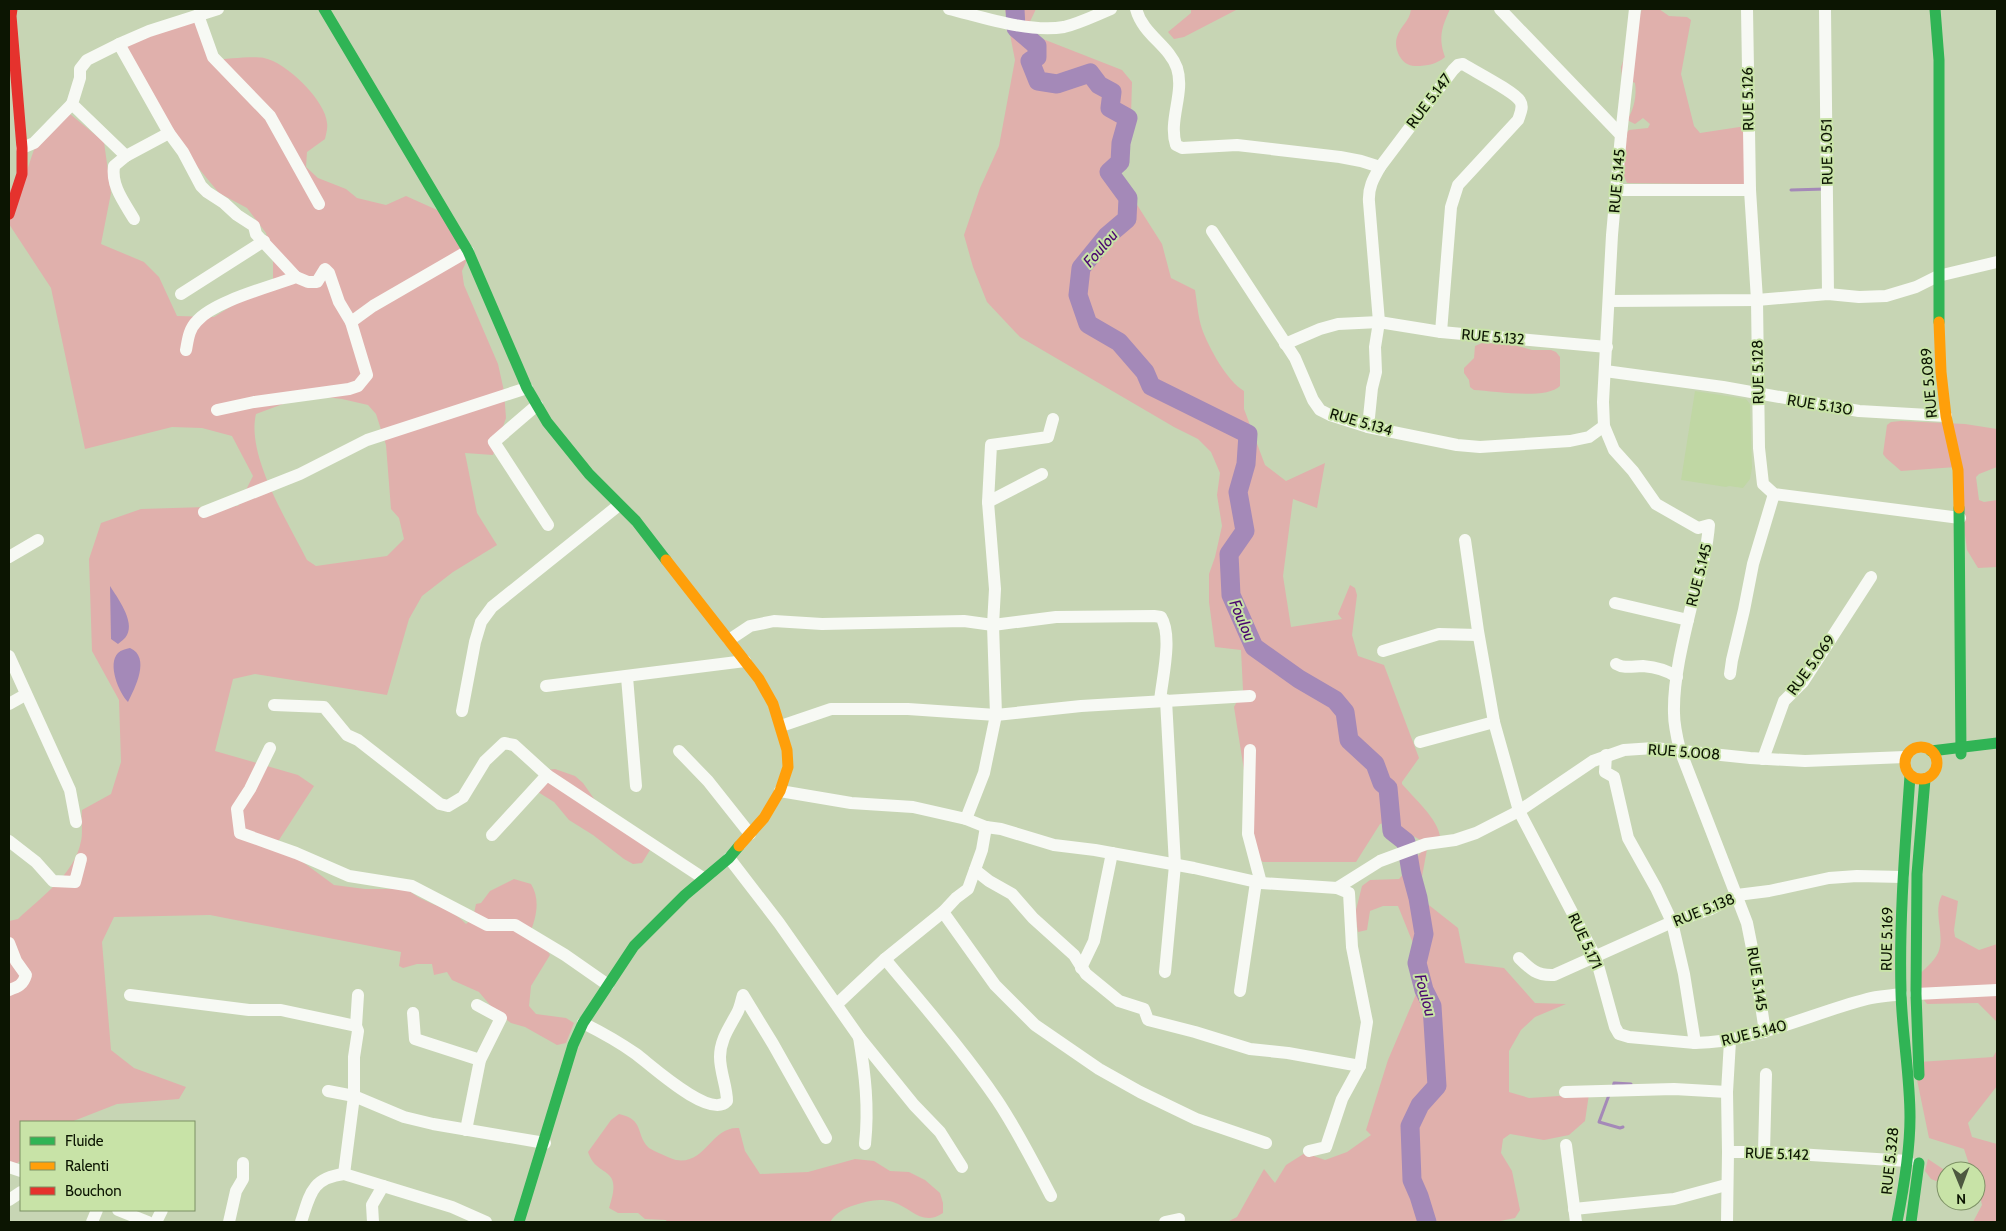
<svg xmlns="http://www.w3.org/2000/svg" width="2006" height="1231" font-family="Cabin,sans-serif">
<rect width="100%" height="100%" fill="#c7d5b4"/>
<path fill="#c0d7a4" d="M1695,391L1746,399L1750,404L1752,468L1750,479L1743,488L1729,486L1726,487L1681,480Z"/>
<g fill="#e0b0ac" fill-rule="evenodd">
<path d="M1005,9H1036L1025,32L1122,70L1132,82L1130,150L1120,178L1162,244L1171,278L1195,290C1197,302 1198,317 1202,329C1209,348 1227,381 1244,391V409L1265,465L1286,481L1325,463L1317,508L1293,499L1283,576L1291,627L1342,619L1338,614L1350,585L1355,588L1357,595L1352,635L1358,656L1384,665L1419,758L1402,782V784C1413,797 1439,820 1440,837L1428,844L1421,882L1425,902L1458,928L1465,963L1504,968L1535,1003L1566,1004L1535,1017L1521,1030L1509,1051V1092L1529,1098L1589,1094L1585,1121L1569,1135L1544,1140L1510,1134L1503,1139L1501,1153L1512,1171L1520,1210L1515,1218L1495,1222H1227L1237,1217L1264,1169L1275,1183L1286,1165L1305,1153L1325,1160L1347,1152L1371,1135L1366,1130L1388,1060L1420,985L1419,958L1398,906H1383L1370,911L1367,930L1358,932L1355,914L1362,886L1370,880L1399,879L1428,844L1387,822L1380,824L1356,862H1263L1258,859L1234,707L1243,690L1241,650L1215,647L1209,602V574L1215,557L1222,526L1217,495L1220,473L1211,452L1198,439L1174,427L1020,337L987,302L973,267L964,235L980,188L999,146L1015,60Z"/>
<path d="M1191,9H1238L1184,37L1174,39L1168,32L1191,13Z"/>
<path d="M1411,9H1450C1442,27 1438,37 1445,57C1437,64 1427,66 1416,66C1402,67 1393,49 1397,37C1400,26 1410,21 1411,9Z"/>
<path d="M1642,9H1659L1669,16L1687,17L1691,20L1681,74L1694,126L1700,133L1746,126L1744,187L1732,188L1702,184L1627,183L1624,176L1623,137L1629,130L1648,128L1650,124L1643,118L1635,124L1627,120C1634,110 1637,95 1635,83L1622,77L1621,67Z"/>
<path d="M201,14L213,60C227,59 252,56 264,58C286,62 326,101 327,123C328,128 326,134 325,139L307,152L306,167L318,178L346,189L357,198L386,205L406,196L446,214L470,253L462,271L464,285L498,364L504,391L506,418L493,455L465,453L477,513L497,545L453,572L422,596L409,619L387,695L255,674L233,679L215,751L298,775L314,786L277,843L334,885L365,889H407C426,906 449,905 466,924L473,918L476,904L481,903L490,891L514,879L531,884C541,900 536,919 529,935L545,947L550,955L531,986L529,1006L536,1014L566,1018L574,1023L566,1043L557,1045L525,1027L511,1023L495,1011L479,992L452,980L447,972L434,975L432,964H417L403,968L399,966L401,952L210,915L114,917L102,942L111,1050L134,1068L186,1087L179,1099L117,1104L71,1122H21V1160L9,1170V921L18,919C41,897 75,874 81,841C83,834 81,819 82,810L111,794L121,762L119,700L92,651L89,559L101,523L141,509L238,506L253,476L232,436L202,428L172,427L85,449L51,288L9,224V191L24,179L41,129L70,114L104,142L111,193L101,244L144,262L159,277L177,316L214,317L273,280V258L266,233L247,208L219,193L186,153L122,46ZM316,396L342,399L368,405L376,414L386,445L391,509L399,518L404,539L387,556L316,566L307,560C288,522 246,456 256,414L291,401Z"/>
<path d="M1482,343L1510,344L1532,350H1551L1556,352L1560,357V386C1546,400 1494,391 1474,390L1470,387L1469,380L1464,373V368L1474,358L1475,346Z"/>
<path d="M1901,421L1965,424L1997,429V467L1979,474L1976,477L1979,500L1984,502L1997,500V567L1978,568L1967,550L1956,467L1901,471L1886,458L1883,454L1887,425L1891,422Z"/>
<path d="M555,769L575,776L583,783L597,803L650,850L642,863L633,864L624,859L593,835L569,820L554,802L538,792L546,770Z"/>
<path d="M1942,895L1958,901L1954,930L1955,937L1979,950L1997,944V1022L1978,1003L1927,1004L1921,996L1917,977C1923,970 1934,962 1938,953C1946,935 1932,913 1942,895Z"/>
<path d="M1997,1050V1086L1968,1123L1972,1137L1997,1144V1222H1973L1982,1205L1980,1196L1976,1195V1171H1967L1969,1164L1964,1149L1929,1138L1915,1070L1919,1062L1993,1057Z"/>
<path d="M619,1114C645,1120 635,1133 648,1147C651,1150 672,1159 676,1160C706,1165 711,1126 739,1128L745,1151L760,1174L808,1172L855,1159L874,1161L890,1171L909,1172L925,1180L940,1193L943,1203V1213C922,1227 912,1208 893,1202C879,1198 868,1201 855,1205C844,1208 836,1213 830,1222H667L666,1220L645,1219L638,1213H618L609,1208C624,1163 597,1180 588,1152L611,1120Z"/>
<path d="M1928,1159L1946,1171V1185L1931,1179L1925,1171Z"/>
</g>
<g fill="#a489b8">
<path d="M110,586C117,597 135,621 127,635C125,639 121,641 118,644L111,639Z"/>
<path d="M130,648C151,657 135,688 128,702C119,693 107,664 118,653C121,650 126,649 130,648Z"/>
</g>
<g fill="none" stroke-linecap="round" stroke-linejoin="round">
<g stroke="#a489b8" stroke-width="3">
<path d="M1791,190L1825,189"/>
<path d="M1613,1087L1614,1083L1631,1084"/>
<path d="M1609,1095L1599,1122L1620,1128L1623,1127"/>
</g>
<path stroke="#a489b8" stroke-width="19" d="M1015,9L1016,28L1037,46V57L1030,61L1038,81L1057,84L1090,73L1099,85L1112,92L1110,108L1128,118L1121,143L1120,162L1109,172L1128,198L1127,219L1107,236L1081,268L1078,295L1088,324L1119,342L1145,372L1151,386L1248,434L1246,464L1238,492L1245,531L1229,554L1231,595L1254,647L1299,679L1335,700L1345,712L1349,740L1375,764L1382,783L1388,788L1392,831L1406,842L1411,872L1418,898L1424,934L1417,963L1424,990L1432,1006L1437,1086L1420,1105L1410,1126L1412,1180L1419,1196L1427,1222"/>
<g stroke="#f7f9f4" stroke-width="12">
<path d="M218,9L149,31L119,44L169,133L183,152L201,186L207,192L224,203L237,215L254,226L256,234L296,277"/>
<path d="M949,9C982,17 1029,33 1064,27C1080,23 1096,15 1111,9"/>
<path d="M1136,9C1143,35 1169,45 1177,68C1185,93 1168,120 1176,145L1182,148L1237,145L1340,157L1361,161L1380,167"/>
<path d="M1500,9L1621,135"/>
<path d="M1635,9L1621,135L1612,235L1603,402L1604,426L1614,450L1633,471L1656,504L1698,528L1709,525C1707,552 1699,577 1692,603C1684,636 1673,679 1674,713C1674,725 1677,738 1680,750L1747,923L1754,958L1765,1032"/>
<path d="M1747,9L1750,190"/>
<path d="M1825,9L1828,294"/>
<path d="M198,15L213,57L270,116L319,204"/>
<path d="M119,44L87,60L80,69V78L72,104L126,156"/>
<path d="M22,148L34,143L72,104"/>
<path d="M1617,190H1750L1757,300L1759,448L1763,484L1774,494L1960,518"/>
<path d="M134,219C124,202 111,186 114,166L126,156L169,133"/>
<path d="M1212,231L1295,358L1313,400L1320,410L1330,415L1368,427L1457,445L1480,447L1570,441L1589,437L1604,426"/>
<path d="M181,294L264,241"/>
<path d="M1609,301L1757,300L1828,294L1859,297L1886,296L1916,287L1938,276L1997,262"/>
<path d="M351,322L373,306L468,251"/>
<path d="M1285,344L1320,329L1338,324L1379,322L1441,332L1607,347"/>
<path d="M186,350C188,339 189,329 197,321C214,301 270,287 296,277L308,282H317L325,269L329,273L339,302L351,322L367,375L358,386L349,389L254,402L217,410"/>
<path d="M1605,371L1723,387L1859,411L1946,416"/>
<path d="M537,405L494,442L548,525"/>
<path d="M1368,427L1372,388L1376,372L1375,347L1379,322L1369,202C1368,188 1373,179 1380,167L1453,70L1458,65L1463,64C1474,71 1515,92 1520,101C1524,107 1520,114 1518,120L1458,185L1451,207L1441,332"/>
<path d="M988,502L1042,474"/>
<path d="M204,512L300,474L367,440L527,388"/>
<path d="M1465,540L1478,631L1494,722L1519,811L1596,958L1615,1027L1619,1034L1629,1037L1695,1043"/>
<path d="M9,557L38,540"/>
<path d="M1615,603L1688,620"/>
<path d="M729,640L750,626L774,621L822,624L964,621L993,625L1056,617L1154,616L1161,617C1173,636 1162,679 1160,701"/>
<path d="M1383,651L1439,634L1478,635"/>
<path d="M9,656L70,790L76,822"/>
<path d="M1616,664C1624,669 1634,666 1643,666C1655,667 1667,670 1677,677"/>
<path d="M1730,674L1732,660L1744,610L1753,564L1774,494"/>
<path d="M627,677L636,786"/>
<path d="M546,686L745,661"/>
<path d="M9,704L25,695"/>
<path d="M274,705L324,707L347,735L358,740L440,804L448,806L463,797L485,761L504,743L514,745L547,775L703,878"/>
<path d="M462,711L475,642L481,622L492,607L619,505"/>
<path d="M781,726L831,709H908L996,715L1081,706L1250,696"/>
<path d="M1420,742L1494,722"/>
<path d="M270,748L250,789L237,809L240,833L296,853L349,876L412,886L487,925H515L565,955L608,985"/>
<path d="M1250,750L1248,834L1261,883"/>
<path d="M679,751L708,781L750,834"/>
<path d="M1606,755L1605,772L1614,777L1628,838L1656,888L1672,922L1684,974L1695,1043C1755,1042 1809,1014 1867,999C1878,996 1890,996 1901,994"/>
<path d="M1763,759L1784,701L1803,682L1871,577"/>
<path d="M780,791L851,803L913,807L966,819L986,827L1001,829L1054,845L1095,850L1194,868L1261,883L1337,888L1380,861L1426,844L1455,840L1476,833L1519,811L1593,761L1624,750L1654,748L1750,758L1805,761L1905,757"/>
<path d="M966,819L984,773L996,715L993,625L995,589L988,502L991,445L1048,437L1053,419"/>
<path d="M492,835L547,775"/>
<path d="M9,841L36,862L53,881L75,882L81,859"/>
<path d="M729,858L779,923L859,1037L914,1105L940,1132L962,1167"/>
<path d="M975,870L989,881L1012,894L1033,918L1074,955L1086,974L1119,1001L1144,1009L1148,1020L1195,1032L1250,1049L1288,1053L1360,1066"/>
<path d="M943,912L995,985L1035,1025L1099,1069L1140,1092L1196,1119L1266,1143"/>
<path d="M9,943L16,961L26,975C23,985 18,987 9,990"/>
<path d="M1519,958C1530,969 1537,976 1554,975L1672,922L1711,909L1737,895L1769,891L1829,878L1857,876L1903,877"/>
<path d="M885,959C923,1005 963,1050 997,1100C1017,1130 1034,1163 1051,1196"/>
<path d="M1081,968L1094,941L1112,853"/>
<path d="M1165,972L1175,865L1166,700"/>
<path d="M1240,991L1256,882"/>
<path d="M1916,994L1997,990"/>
<path d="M130,995L249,1010H281L356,1026L358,1031L354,1057V1096L344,1174"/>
<path d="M837,1004L885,959L943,912L956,898L968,889L982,850L986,827"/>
<path d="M413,1013L415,1039L480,1060"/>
<path d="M583,1023C601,1032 619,1042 636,1054C651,1065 710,1120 727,1101C727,1087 720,1072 720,1057C720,1040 729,1028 737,1013C740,1008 741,1001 743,995L773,1044L826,1138"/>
<path d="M356,1026L358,995"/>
<path d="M859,1037C865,1074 869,1107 865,1144"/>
<path d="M1730,1041L1727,1092L1728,1152H1764L1908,1161"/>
<path d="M328,1091L354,1096L404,1117L433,1124L545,1143"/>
<path d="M1565,1092L1674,1089L1727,1092"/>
<path d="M466,1130L480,1060L501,1018L477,1005"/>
<path d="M1566,1145L1576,1222"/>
<path d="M1309,1151L1326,1147L1342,1099L1360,1066L1367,1022L1352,947L1349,893L1337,888"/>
<path d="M1764,1152L1766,1074"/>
<path d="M9,1167L21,1171"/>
<path d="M9,1200L21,1192"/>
<path d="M1574,1209L1674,1199L1726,1185"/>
<path d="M118,1210L148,1222"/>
<path d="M92,1222L97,1210"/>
<path d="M156,1222L162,1210"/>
<path d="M229,1222L236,1191L243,1179V1163"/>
<path d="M301,1222C310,1195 311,1178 344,1174L452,1207L486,1222"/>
<path d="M373,1222L372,1205L383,1186"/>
<path d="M1165,1222L1179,1219"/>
<path d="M1727,1222L1728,1152"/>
</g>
<g stroke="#30b455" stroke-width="11">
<path d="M324,9L468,251L527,388L547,422L589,474L636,521L666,560"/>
<path d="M1935,9L1939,60V322"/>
<path d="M1959,508L1961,754"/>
<path d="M1931,751L1997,743"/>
<path d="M1919,1075L1916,994L1917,874L1925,779"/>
<path d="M519,1222L573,1045L583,1023L634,946L685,895L729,858L739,846"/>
<path d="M1897,1222C1904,1187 1910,1152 1910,1117C1910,1075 1902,1034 1901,992C1899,920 1905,848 1910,776"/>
<path d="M1911,1222L1919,1163"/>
</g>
<g stroke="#ff9f0a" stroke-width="11">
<path d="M1939,322L1941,372L1946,416L1958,470L1959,508"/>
<path d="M666,560L759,679L773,704L787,750L788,767L780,791L764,818L739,846"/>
<circle cx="1921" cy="763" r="16"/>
</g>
<path stroke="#e5322d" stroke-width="11" d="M9,214L22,174V148L11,16L12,9"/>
</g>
<g text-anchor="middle" stroke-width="4" stroke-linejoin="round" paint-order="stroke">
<g font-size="15" fill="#0c1502" stroke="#c8e3a7">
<text transform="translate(1748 99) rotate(-91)" y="5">RUE 5.126</text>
<text transform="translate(1429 101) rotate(-53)" y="5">RUE 5.147</text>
<text transform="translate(1827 152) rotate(-91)" y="5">RUE 5.051</text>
<text transform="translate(1617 181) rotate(-85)" y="5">RUE 5.145</text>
<text transform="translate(1493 337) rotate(5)" y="5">RUE 5.132</text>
<text transform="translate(1758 372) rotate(-91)" y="5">RUE 5.128</text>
<text transform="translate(1929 383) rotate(-95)" y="5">RUE 5.089</text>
<text transform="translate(1820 405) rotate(9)" y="5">RUE 5.130</text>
<text transform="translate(1361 422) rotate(16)" y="5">RUE 5.134</text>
<text transform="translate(1699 575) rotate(-76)" y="5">RUE 5.145</text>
<text transform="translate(1811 665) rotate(-54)" y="5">RUE 5.069</text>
<text transform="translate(1684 752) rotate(4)" y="5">RUE 5.008</text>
<text transform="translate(1704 910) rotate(-22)" y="5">RUE 5.138</text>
<text transform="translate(1887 939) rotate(-89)" y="5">RUE 5.169</text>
<text transform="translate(1585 941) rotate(65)" y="5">RUE 5.171</text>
<text transform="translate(1757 979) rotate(81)" y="5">RUE 5.145</text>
<text transform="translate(1754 1033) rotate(-14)" y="5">RUE 5.140</text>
<text transform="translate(1777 1154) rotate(2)" y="5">RUE 5.142</text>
<text transform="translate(1890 1161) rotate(-84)" y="5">RUE 5.328</text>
</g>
<g font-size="16" font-style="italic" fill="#4a066f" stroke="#c8e3a7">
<text transform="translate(1100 248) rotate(-49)" y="6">Foulou</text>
<text transform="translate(1243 620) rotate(67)" y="6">Foulou</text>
<text transform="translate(1426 995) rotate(75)" y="6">Foulou</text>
</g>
</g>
<rect width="2006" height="1231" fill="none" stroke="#0c1502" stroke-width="20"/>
<rect x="20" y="1121" width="175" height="90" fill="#c8e3a7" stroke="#7d9165"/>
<rect x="30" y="1137" width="25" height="8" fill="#30b455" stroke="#7d9165"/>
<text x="65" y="1146" font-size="15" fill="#0c1502">Fluide</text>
<rect x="30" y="1162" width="25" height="8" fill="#ff9f0a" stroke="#7d9165"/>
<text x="65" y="1171" font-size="15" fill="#0c1502">Ralenti</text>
<rect x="30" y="1187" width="25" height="8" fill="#e5322d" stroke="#7d9165"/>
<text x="65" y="1196" font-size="15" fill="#0c1502">Bouchon</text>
<g transform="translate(1961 1186) rotate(179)"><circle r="24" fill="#c8e3a7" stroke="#7d9165"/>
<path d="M0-4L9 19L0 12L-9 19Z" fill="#4d5840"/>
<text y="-8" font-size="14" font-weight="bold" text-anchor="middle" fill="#0c1502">N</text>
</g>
</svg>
